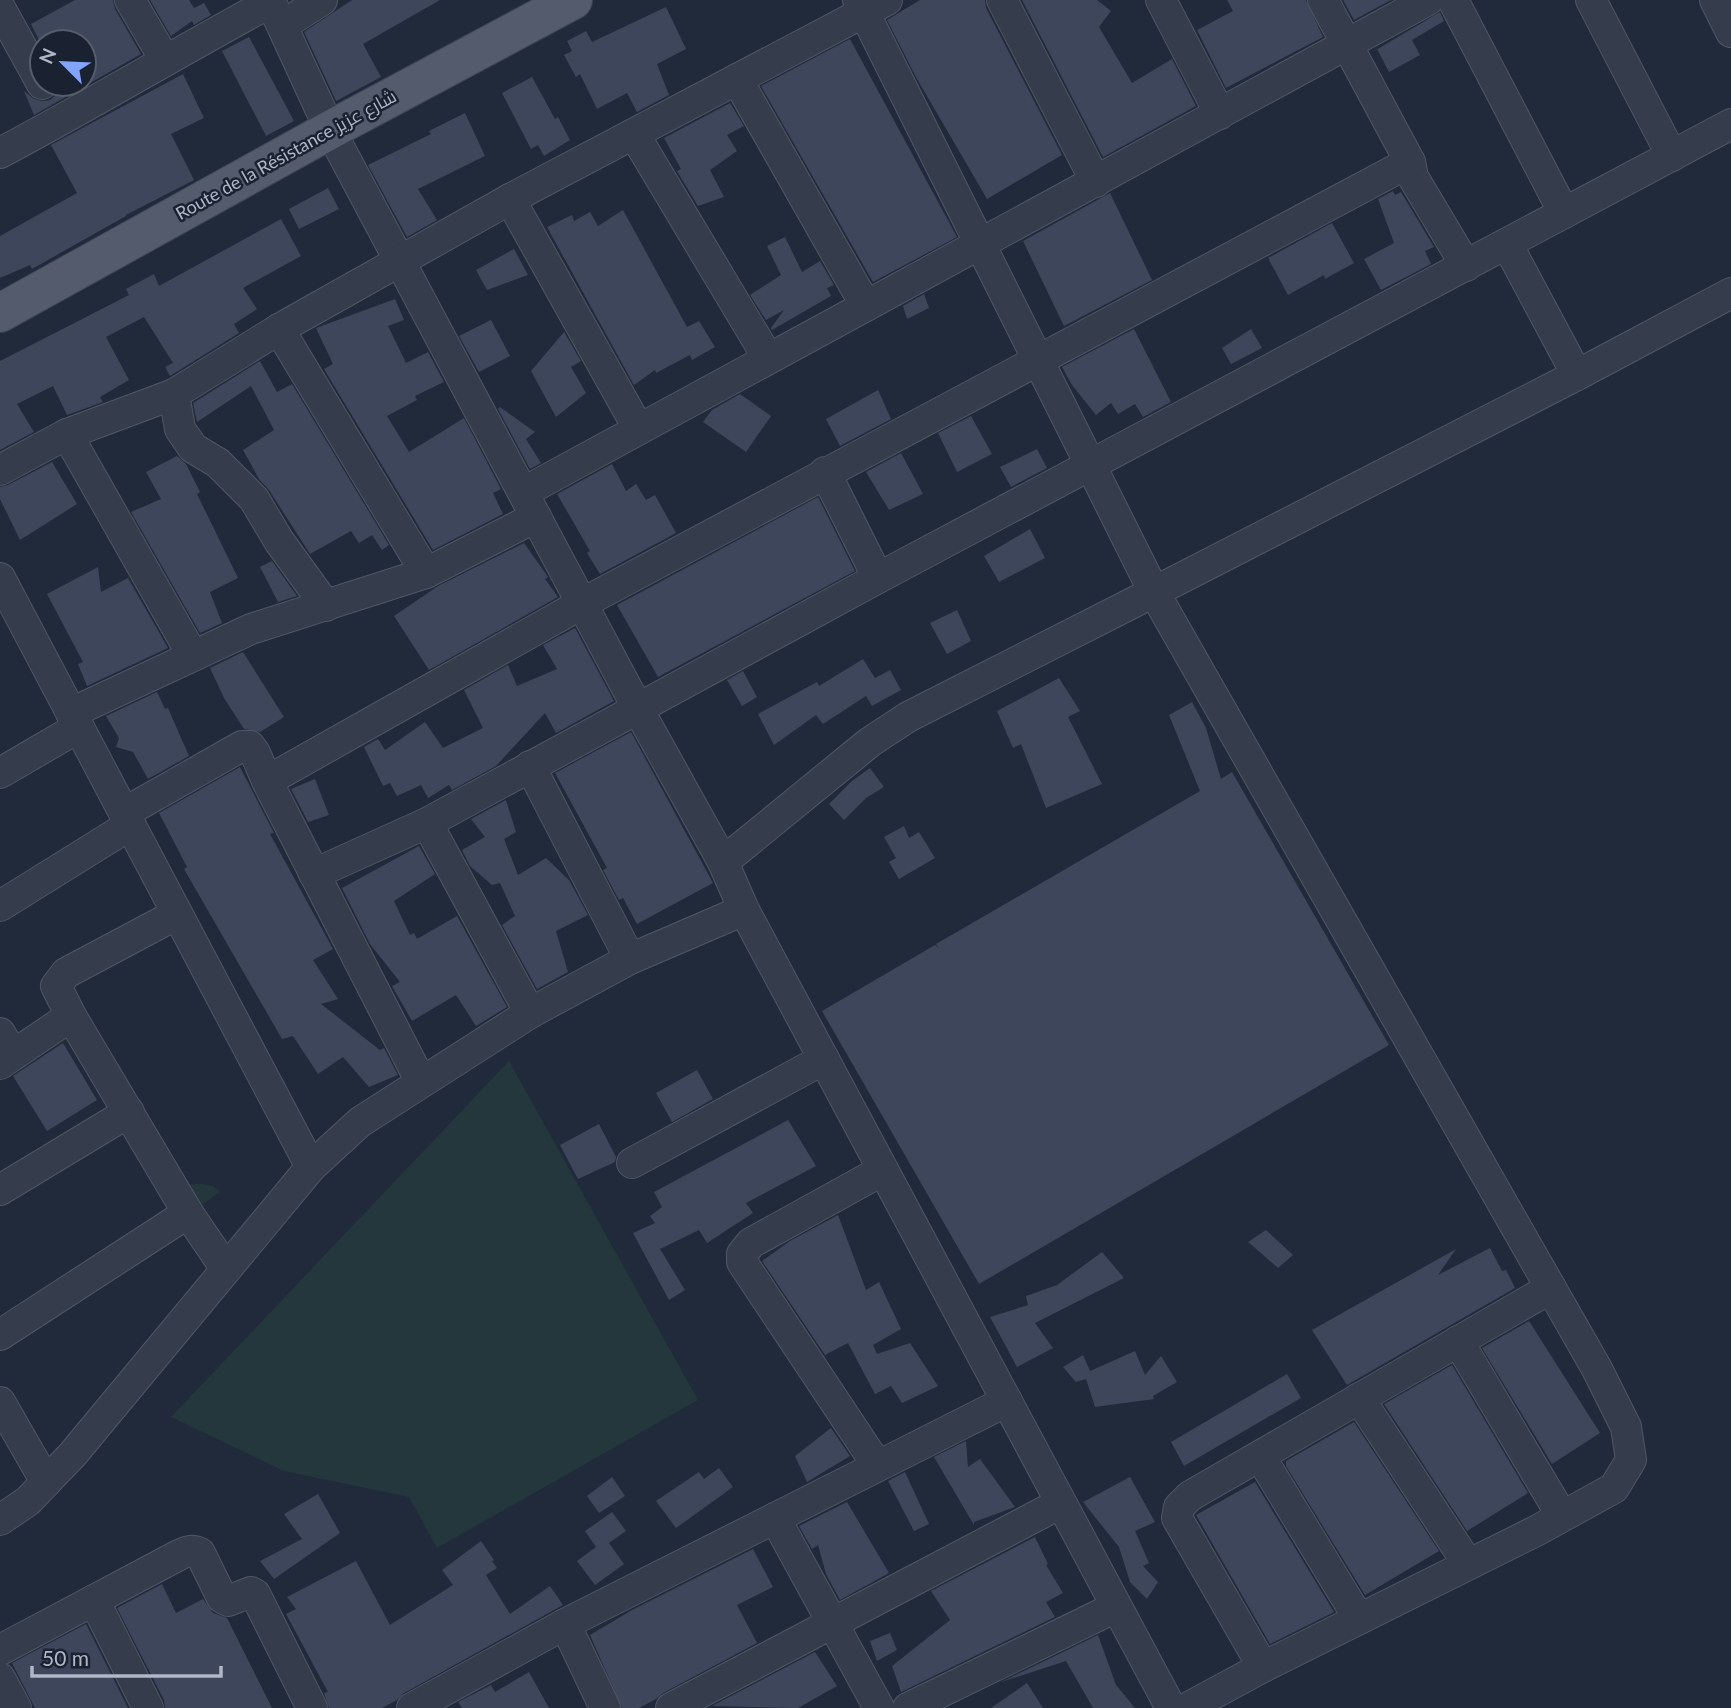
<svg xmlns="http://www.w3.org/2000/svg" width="1731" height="1708" font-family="Lato,Cairo,sans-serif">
<rect width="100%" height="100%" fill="#212a3b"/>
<g fill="#23373c">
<path d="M509,1061L698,1400L437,1548L409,1497L284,1471L171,1417Z"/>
<path d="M204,1184L213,1186L220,1192L203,1204L199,1213L180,1185Z"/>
</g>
<g fill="#3d465b">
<path d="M75,0H113L115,9L141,54L34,115L24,91L34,99L42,101L50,100L57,94L59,84H84V42H40L31,24Z"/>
<path d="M150,0H189L194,8L204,3L211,15L194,25L192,21L171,36Z"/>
<path d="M352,0H440L363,44L381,77L336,101L304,32Z"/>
<path d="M920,0H985L986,8L1062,155L987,199L917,79L887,20Z"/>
<path d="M1022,0H1097L1111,11L1099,27L1132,83L1172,59L1196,106L1103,157Z"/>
<path d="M1227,0H1306L1323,37L1226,88L1197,30L1233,11Z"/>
<path d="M1343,0H1391L1354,20Z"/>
<path d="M666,7L686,49L657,64L669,95L637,112L627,93L597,109L580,74L576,77L564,55L572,51L567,41L586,31L592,42Z"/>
<path d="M1440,12L1444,21L1412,40L1420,55L1389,72L1377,49L1371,53Z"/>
<path d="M249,37L294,121L266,136L222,51Z"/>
<path d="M850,39L957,237L873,282L761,86Z"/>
<path d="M183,74L204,118L171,134L194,180L126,215V216L32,269L30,265L0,278V236L77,193L51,145Z"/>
<path d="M532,77L555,119L558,117L570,140L544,156L538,145L531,149L502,93Z"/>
<path d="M730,103L744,126L727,135L737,151L710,170L724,197L698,206L677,171L681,169L664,138Z"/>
<path d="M465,113L485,156L418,189L437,220L407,237L368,165L431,134L429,131Z"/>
<path d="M328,188L339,209L299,229L289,209Z"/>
<path d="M1393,191L1395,195L1401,192L1434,247L1425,251L1431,264L1381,290L1364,259L1394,243L1378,199Z"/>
<path d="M1110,193L1152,280L1064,326L1023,241Z"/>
<path d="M623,210L687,327L699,321L715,347L692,360L690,355L656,373L655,370L634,385L547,227L572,215L574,221L590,212L598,226Z"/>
<path d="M281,219L301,256L243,288L257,309L234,324L239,333L170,376L165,367L173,363L144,317L106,337L129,380L100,397L103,402L67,415L53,386L17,404L34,432L0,450V361L129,295L126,289L154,274L159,286Z"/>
<path d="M1332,223L1354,263L1325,279L1324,275L1288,295L1268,258Z"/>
<path d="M785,237L802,272L820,261L834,285L827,288L831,296L772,330L771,328L784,310L766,320L750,295L781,275L767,246Z"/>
<path d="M514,249L528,275L487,290L476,270Z"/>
<path d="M924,294L929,308L907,319L903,306Z"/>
<path d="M395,299L404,320L388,326L406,363L428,352L444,382L415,396L417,400L387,416L409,452L464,418L501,489L493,493L503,514L433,550L324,369L333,364L316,328Z"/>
<path d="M491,320L510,356L479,372L459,336Z"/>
<path d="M1134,329L1171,402L1143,417L1135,404L1118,414L1111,403L1096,415L1072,385L1062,367Z"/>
<path d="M1251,329L1262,348L1231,364L1222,348Z"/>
<path d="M564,332L581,361L571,367L586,393L556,417L531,371Z"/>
<path d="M260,361L277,392L292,384L389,545L382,550L372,535L359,543L351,531L310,554L269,490L259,479L243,450L274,430L251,386L197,422L193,403Z"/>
<path d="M878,390L891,419L840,446L826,419Z"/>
<path d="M740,394L771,416L746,452L703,422L712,410Z"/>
<path d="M500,407L535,432L526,439L541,463L530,469L498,409Z"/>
<path d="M971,416L992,454L957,472L938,433Z"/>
<path d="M1037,449L1047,468L1011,487L1000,467Z"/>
<path d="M901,453L923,494L889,510L866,472Z"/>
<path d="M177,456L186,464L200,492L197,494L238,578L210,592L222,623L200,633L131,512L161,499L146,472Z"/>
<path d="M52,462L77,504L20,540L0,499V487L8,485Z"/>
<path d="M612,464L626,491L636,484L646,500L655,495L676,533L600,574L587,553L590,551L557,494Z"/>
<path d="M818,497L855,571L658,677L617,605Z"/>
<path d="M1030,529L1045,558L999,582L984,556Z"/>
<path d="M524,543L546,574L548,577L545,579L558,597L429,670L394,616L438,586Z"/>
<path d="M272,561L297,596L278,602L260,567Z"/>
<path d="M98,567L101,592L128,578L168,648L87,686L78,664L83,662L47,594Z"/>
<path d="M957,610L971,641L947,654L930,623Z"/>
<path d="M575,628L614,701L556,733L545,713L496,766L452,790L449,785L428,798L421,785L397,796L390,783L383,786L364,747L378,739L385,750L425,722L443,748L483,728L464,690L508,665L517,686L557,669L543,645Z"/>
<path d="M243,652L284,717L260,732L244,729L224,698L210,668Z"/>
<path d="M863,659L875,678L890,670L901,690L872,706L866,696L823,724L816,715L774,745L758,714L817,682L819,686Z"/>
<path d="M743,671L757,697L742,706L727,680Z"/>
<path d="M1059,678L1080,711L1068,717L1102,784L1046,808L1021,744L1013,748L997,711Z"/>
<path d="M157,692L165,709L168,708L189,756L148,779L133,752L116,747L119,738L106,716Z"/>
<path d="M1192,702L1206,728L1221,779L1232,772L1389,1045L979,1284L822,1011L935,945L939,948L936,944L1200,791L1169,715Z"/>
<path d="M631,732L713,883L637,924L623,898L619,900L603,870L607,868L555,773Z"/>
<path d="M240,767L274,833L270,834L333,949L313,960L338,999L321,1004L380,1050L384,1048L398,1075L369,1087L343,1057L318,1074L293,1036L282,1039L184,869L187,867L159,813Z"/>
<path d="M870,768L884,787L866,798L844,820L829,804L852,781Z"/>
<path d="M315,779L329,815L308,822L291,789Z"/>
<path d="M506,800L516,832L504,839L518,875L546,858L569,880L588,915L556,931L568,972L537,989L502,925L515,916L500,883L492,885L470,866L462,850L485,837L471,819Z"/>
<path d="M904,826L909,838L919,832L935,858L899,879L889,862L896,858L884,837Z"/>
<path d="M419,846L435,874L394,901L410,935L414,933L417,939L457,916L507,1007L476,1026L456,995L412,1021L392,986L400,982L370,944L342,888Z"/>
<path d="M63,1043L97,1100L47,1131L13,1076Z"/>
<path d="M697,1070L713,1099L672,1122L656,1093Z"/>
<path d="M788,1120L816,1166L746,1203L753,1213L707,1243L699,1230L660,1249L685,1290L669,1300L633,1233L655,1223L650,1216L662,1207L654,1192Z"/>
<path d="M599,1124L616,1157L615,1162L578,1179L560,1145Z"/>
<path d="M838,1215L866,1290L879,1282L901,1329L873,1345L877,1354L910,1343L938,1386L902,1403L891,1386L875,1394L848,1343L825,1355L762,1261L790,1241Z"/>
<path d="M1266,1230L1293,1255L1278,1268L1248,1242Z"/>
<path d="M1490,1248L1502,1271L1506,1270L1515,1288L1347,1385L1312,1330L1456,1249L1438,1275Z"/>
<path d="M1102,1252L1124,1278L1035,1323L1053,1348L1017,1367L990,1317L1028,1305L1026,1296L1057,1285Z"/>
<path d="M1529,1321L1600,1433L1552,1464L1482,1348Z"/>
<path d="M1135,1351L1145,1375L1161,1356L1177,1382L1153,1396L1154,1399L1095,1407L1086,1379L1076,1382L1063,1367L1083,1355L1090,1371Z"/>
<path d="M1452,1365L1528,1493L1467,1531L1384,1404Z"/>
<path d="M1287,1374L1301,1398L1184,1466L1171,1442Z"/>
<path d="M1354,1422L1439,1551L1365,1595L1286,1466V1461Z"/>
<path d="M831,1428L850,1456L807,1482L795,1456Z"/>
<path d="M966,1441L968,1467L980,1459L1015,1507L974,1522V1525L934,1457Z"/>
<path d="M719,1468L733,1487L676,1528L656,1501L699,1472L704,1479Z"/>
<path d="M905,1472L929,1524L914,1531L888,1481Z"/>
<path d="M612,1477L625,1496L599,1513L587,1496Z"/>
<path d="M1130,1477L1155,1522L1135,1531L1149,1563L1143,1566L1158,1582L1147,1599L1130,1582L1119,1547L1083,1502Z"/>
<path d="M1255,1482L1334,1612L1270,1644L1196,1515Z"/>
<path d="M318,1494L340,1533L274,1579L260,1561L302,1539L284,1514Z"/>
<path d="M847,1502L889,1573L840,1600L826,1574L818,1545L812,1549L799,1526Z"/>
<path d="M612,1512L626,1531L609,1543L624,1564L595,1585L577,1561L596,1547L585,1531Z"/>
<path d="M1035,1537L1048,1564L1046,1565L1063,1593L1046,1602L1055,1617L901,1692L892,1666L950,1620L931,1591Z"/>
<path d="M481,1541L494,1560L492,1561L497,1568L486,1575L510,1614L550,1586L563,1605L404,1693L397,1700L382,1708H329L324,1693L328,1692L286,1614L296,1609L287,1597L356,1561L390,1625L453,1585L442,1570Z"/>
<path d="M753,1549L773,1587L737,1605L757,1643L663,1693L656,1699L639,1708H622L590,1635L632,1610Z"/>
<path d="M162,1584L176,1613L203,1599L213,1613L227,1618L272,1708H165L164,1700L117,1608Z"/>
<path d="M86,1624L128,1708H35L12,1663Z"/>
<path d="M890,1633L897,1650L877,1661L870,1641Z"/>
<path d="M1098,1635L1116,1685L1135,1708H1093L1066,1661L1001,1682Z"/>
<path d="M815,1652L837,1686L798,1708L712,1706Z"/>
<path d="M529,1672L549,1708H462L458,1702L491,1685L495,1692Z"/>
<path d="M1027,1683L1043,1708H991Z"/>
</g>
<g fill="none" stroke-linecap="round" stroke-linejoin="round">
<defs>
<g id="street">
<path d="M130,0L165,60"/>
<path d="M270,0L330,130L638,709L723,862L744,910L1171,1708"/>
<path d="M1002,0L1096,182"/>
<path d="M1161,0L1220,114"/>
<path d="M1323,0L1410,162L1413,177L1466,266"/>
<path d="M1453,0L1564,213"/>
<path d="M1591,0L1672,156"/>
<path d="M1715,0L1731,32"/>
<path d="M0,8L42,84"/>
<path d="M283,25L322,0"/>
<path d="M737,79L866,306"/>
<path d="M634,134L768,358"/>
<path d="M0,153C91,105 180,51 271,2"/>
<path d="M510,199L638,428"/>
<path d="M1507,244L1577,375"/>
<path d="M279,329L426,573"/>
<path d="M174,394L180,429L193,448L218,463L254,499L279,541L326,606"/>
<path d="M67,434L193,656"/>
<path d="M0,470L67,434L174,394L279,329L510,199L887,0"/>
<path d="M825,472L878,578"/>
<path d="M524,492L1428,0"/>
<path d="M0,578L311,1167"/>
<path d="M71,713L251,629L426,573L536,517"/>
<path d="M530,766L630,959"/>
<path d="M0,773L79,727"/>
<path d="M267,781L583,603L1410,162"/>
<path d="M124,813L242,746H250L255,753L267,781L421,1082"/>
<path d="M427,823L530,1013"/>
<path d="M723,862L870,742L908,717L1154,592L858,0"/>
<path d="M314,874L427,823L878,578L1731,124"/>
<path d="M0,906L130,825"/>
<path d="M177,914L66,973L56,986L71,1016L188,1213L226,1269"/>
<path d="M0,1033L13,1055"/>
<path d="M0,1064L71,1016"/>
<path d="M632,1163L824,1059"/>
<path d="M0,1190L129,1112"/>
<path d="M0,1335L188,1213"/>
<path d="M1458,1341L1562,1516"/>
<path d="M1359,1398L1468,1564"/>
<path d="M0,1402L46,1482"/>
<path d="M1260,1456L1359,1619"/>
<path d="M877,1465L742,1262V1254L751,1243L883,1170"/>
<path d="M775,1518L879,1708"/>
<path d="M0,1520L28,1501L73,1454L311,1167L360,1122L530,1013L630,959L744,910"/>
<path d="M94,1600L148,1708"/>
<path d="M565,1624L605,1708"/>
<path d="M0,1650L179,1555C187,1551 192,1549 200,1553L222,1598L228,1601L251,1592L255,1594L312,1708"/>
<path d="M1263,1667L1177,1518L1179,1507L1190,1496L1551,1288"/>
<path d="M0,1678L16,1708"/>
<path d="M412,1708L565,1624L1007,1401"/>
<path d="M671,1708L1061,1503"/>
<path d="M908,1708L1116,1607"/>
<path d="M1187,1708L1263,1667L1536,1531L1614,1488L1631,1460L1626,1427L1597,1369L1154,592L1577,375L1731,293"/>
</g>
<path id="primary" d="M0,313L330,130L573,0"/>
</defs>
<use href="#street" stroke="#505766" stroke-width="32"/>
<use href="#primary" stroke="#3e4554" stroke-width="40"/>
<use href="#street" stroke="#353c4b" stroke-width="30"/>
<use href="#primary" stroke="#535b6c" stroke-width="38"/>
</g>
<g text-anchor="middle" stroke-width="5" stroke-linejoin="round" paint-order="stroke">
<g font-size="18" fill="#b0b7c7" stroke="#1a2130">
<text transform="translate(286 155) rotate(-29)" y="6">Route de la Résistance شارع عزيز</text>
</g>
</g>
<g transform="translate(63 63) rotate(294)"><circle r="33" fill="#1a2130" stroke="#565d6c" stroke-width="2"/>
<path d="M0-5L12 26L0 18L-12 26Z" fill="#82a4fb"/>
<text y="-10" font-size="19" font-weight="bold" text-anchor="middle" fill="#b0b7c7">N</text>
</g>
<path d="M32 1666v10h189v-10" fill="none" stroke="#b0b7c7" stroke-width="3.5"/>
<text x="42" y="1666" font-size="21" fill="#b0b7c7" stroke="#1a2130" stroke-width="5" paint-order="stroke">50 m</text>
</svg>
